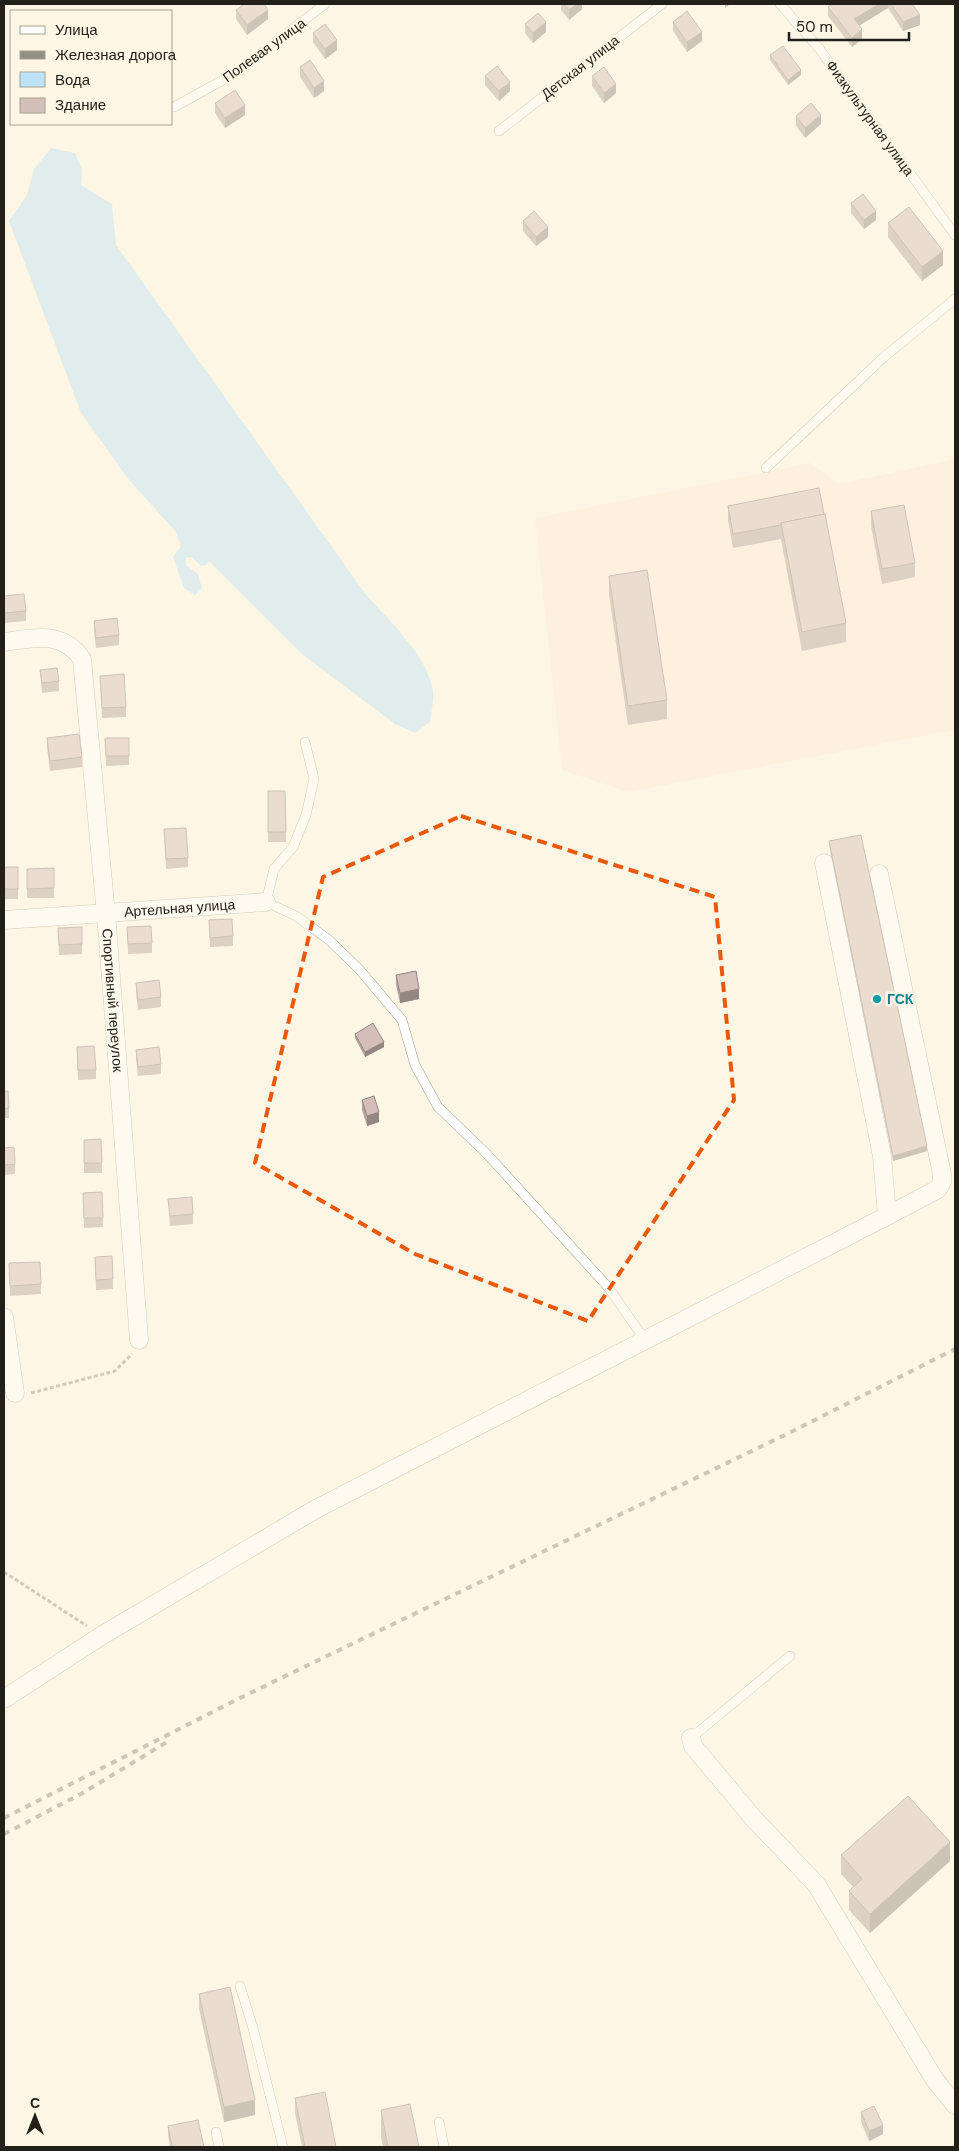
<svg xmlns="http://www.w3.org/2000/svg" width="959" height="2151" font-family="'DM Sans',sans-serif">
<rect width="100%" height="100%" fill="#fdf6e4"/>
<path fill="#fde8da" d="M955,459V730L628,792L562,770L535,518L810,463L840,484Z"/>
<path fill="#bee3f8" d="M51,148L75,153L82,169L81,185L112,204L116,245L367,596C390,621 428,657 433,691C434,701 431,713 430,722L415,733L395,724L303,655L209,561L206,565L201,566L192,557L186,558V565L198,574L202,589L195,595L184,588L173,557L181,546L176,532L129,480L81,413L9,221L27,195L34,169Z"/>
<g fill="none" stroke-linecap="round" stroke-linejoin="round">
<defs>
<g id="service">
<path d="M780,4L818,47L955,235"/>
<path d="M174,107L234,74L325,4"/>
<path d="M499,131L662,4"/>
<path d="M766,468L884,357L955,299"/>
<path d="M305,742L314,779L306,815L293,847L274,869L266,902L296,916L329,940L359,969L402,1020L415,1065L438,1107L486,1153L608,1287L645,1340"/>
<path d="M691,1738L790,1656"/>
<path d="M240,1986L253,2028L283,2147"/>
<path d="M439,2122L444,2147"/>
<path d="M216,2132L219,2147"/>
</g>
<g id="minor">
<path id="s1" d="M4,642C34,638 62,630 82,659L106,914L139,1340"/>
<path d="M879,874L942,1174V1182L938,1189L887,1216"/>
<path id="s2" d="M4,920L266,902"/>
<path d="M4,1317L15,1393"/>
<path d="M4,1699L101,1636L316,1509L887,1216L882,1156L824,863"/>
<path d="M691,1738L693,1746L754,1819L816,1884L935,2080L955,2105"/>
</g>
</defs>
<use href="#service" stroke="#a49d8d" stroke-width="10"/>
<use href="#minor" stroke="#a49d8d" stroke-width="19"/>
<g stroke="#9e988c" stroke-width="3" stroke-dasharray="4 2.5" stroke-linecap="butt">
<path d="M31,1393L115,1371L132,1354"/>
<path d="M4,1572L87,1626"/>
</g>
<use href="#service" stroke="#fff" stroke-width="9"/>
<use href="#minor" stroke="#fff" stroke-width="18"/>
<g stroke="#948f83" stroke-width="4" stroke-dasharray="6 6" stroke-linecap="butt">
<path d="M4,1818L244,1696L785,1435L955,1349"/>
<path d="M4,1834L81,1794L167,1742"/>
</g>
</g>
<g fill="#b5a49e">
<path d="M561,4H582V9L569,20L561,10Z"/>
<path d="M833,4H912L920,25L903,31L888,8L859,25L862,39L852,47L828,16V7Z"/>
<path d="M236,10L268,19L247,35L236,19Z"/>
<path d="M673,22L702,41L687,52L673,31Z"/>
<path d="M525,24L546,32L533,43L525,33Z"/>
<path d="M313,33L337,50L325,59L313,42Z"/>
<path d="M770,55L801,75L788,85L770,60Z"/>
<path d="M300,67L324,91L314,98L300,77Z"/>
<path d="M485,76L510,91L499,101L485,85Z"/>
<path d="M592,76L616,93L604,103L592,86Z"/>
<path d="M215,103L245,115L225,128L215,113Z"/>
<path d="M796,116L821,124L805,138L796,126Z"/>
<path d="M851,203L876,220L864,229L851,213Z"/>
<path d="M523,221L548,237L536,246L523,231Z"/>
<path d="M888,223L943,265L922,281L888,237Z"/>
<path d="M819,488L846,623V642L802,651L781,539L733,548L728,520V506Z"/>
<path d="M871,511L915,563V577L882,584L871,526Z"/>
<path d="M609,576L667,700V719L628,725L609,595Z"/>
<path d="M4,596L26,611V621L4,623Z"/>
<path d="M94,621L119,635V645L96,648L94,631Z"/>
<path d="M40,670L59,681V691L42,693Z"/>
<path d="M100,676L126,707V717L102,718Z"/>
<path d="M47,738L82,757V767L50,771L47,747Z"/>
<path d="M105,738H129V765L106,766Z"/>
<path d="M268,791H285L286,842H268Z"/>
<path d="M164,829L188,858V867L166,869Z"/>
<path d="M829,841L927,1151L893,1161L829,846Z"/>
<rect x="4" y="867" width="14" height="32"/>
<path d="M54,868V898H27V869Z"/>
<path d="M209,920L233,936V946L210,947Z"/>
<path d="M127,927L152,943V953L128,954Z"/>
<path d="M58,928L82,944V954L59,955Z"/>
<path d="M396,975L419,999L400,1003L396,985Z"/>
<path d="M136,983L161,997V1007L138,1010L136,993Z"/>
<path d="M355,1034L384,1047L365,1057L355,1038Z"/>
<path d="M77,1047L96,1070V1079L78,1080Z"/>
<path d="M136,1050L161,1064V1074L138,1076L136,1060Z"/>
<path d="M4,1091L9,1108V1118H4Z"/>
<path d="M362,1100L379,1122L367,1126L362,1110Z"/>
<path d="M4,1148L15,1164V1174L4,1175Z"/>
<path d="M84,1150L102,1163V1173H84Z"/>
<path d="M102,1192L103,1227L84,1228L83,1193Z"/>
<path d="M168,1199L193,1214V1224L170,1226Z"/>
<path d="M95,1257L113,1279V1289L96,1290Z"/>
<path d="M9,1263L41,1284V1294L10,1296Z"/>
<path d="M841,1855L950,1861L870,1933L849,1910V1891L853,1887L841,1874Z"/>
<path d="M199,1994L255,2115L224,2122L199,2009Z"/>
<path d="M295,2098L336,2147H302L295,2113Z"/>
<path d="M381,2110L419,2147H383L381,2137Z"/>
<path d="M861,2112L883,2134L869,2141L861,2122Z"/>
<path d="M168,2126L204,2147H170L168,2135Z"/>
</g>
<g fill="#948681">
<path d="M577,4H582V9L569,20V10Z"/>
<path d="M725,4H730L725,8Z"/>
<path d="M879,4H888V8L854,29V19Z"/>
<path d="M268,10V19L247,35V25Z"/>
<path d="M920,15V25L903,31V22Z"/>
<path d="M546,22V32L533,43V33Z"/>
<path d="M862,29V39L852,47V38Z"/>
<path d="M702,32V41L687,52V42Z"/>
<path d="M337,40V50L325,59V49Z"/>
<path d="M801,70V75L788,85V80Z"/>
<path d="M324,81V91L314,98V88Z"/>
<path d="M510,82V91L499,101V91Z"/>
<path d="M616,84V93L604,103V93Z"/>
<path d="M245,105V115L225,128V118Z"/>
<path d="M821,115V124L805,138V128Z"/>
<path d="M876,211V220L864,229V220Z"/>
<path d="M548,227V237L536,246V237Z"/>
<path d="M943,251V265L922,281V267Z"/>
<path d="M419,989V999L400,1003V993Z"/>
<path d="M384,1042V1047L365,1057V1052Z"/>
<path d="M379,1112V1122L367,1126V1116Z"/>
<path d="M927,1146V1151L893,1161V1156Z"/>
<path d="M950,1842V1861L870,1933V1914Z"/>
<path d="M255,2100V2115L224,2122V2107Z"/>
<path d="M883,2125V2134L869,2141V2131Z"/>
</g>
<g fill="#d3bfb8" stroke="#948681">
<path d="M244,4H264L268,10L247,25L236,10Z"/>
<path d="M564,4H577L569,10Z"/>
<path d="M833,4H879L854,19L862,29L852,38L828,7Z"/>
<path d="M891,4H912L920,15L903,22Z"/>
<path d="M687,11L702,32L687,42L673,22Z"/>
<path d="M538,13L546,22L533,33L525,24Z"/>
<path d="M325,24L337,40L325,49L313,33Z"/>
<path d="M783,46L801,70L788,80L770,55Z"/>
<path d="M310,60L324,81L314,88L300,67Z"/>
<path d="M497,66L510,82L499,91L485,76Z"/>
<path d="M604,67L616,84L604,93L592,76Z"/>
<path d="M235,90L245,105L225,118L215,103Z"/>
<path d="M811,103L821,115L805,128L796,116Z"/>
<path d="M863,194L876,211L864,220L851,203Z"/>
<path d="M909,207L943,251L922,267L888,223Z"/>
<path d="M534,211L548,227L536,237L523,221Z"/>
<path d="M819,488L824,514L781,523V525L733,534L728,506Z"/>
<path d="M904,505L915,563L882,569L871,511Z"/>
<path d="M825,514L846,623L802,632L781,523Z"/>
<path d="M647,570L667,700L628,706L609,576Z"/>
<path d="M24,594L26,611L4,613V596Z"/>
<path d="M117,618L119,635L96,638L94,621Z"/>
<path d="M57,668L59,681L42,683L40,670Z"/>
<path d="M124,674L126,707L102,708L100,676Z"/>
<path d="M79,734L82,757L50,761L47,738Z"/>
<path d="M105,738H129V756H106Z"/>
<path d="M268,791H285L286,832H268Z"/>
<path d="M186,828L188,858L166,859L164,829Z"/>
<path d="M861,835L927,1146L893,1156L829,841Z"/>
<rect x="4" y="867" width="14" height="22"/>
<path d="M54,868V888L27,889V869Z"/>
<path d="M232,919L233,936L210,938L209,920Z"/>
<path d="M151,926L152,943L128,944L127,927Z"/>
<path d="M82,927V944L59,945L58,928Z"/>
<path d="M416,971L419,989L400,993L396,975Z"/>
<path d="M159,980L161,997L138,1000L136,983Z"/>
<path d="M373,1023L384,1042L365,1052L355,1034Z"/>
<path d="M94,1046L96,1070H78L77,1047Z"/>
<path d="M159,1047L161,1064L138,1067L136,1050Z"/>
<path d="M4,1091H8L9,1108L4,1109Z"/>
<path d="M374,1096L379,1112L367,1116L362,1100Z"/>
<path d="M101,1139L102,1163H84V1140Z"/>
<path d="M14,1147L15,1164L4,1165V1148Z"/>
<path d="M102,1192L103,1218H84L83,1193Z"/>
<path d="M192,1197L193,1214L170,1216L168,1199Z"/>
<path d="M112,1256L113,1279L96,1280L95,1257Z"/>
<path d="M40,1262L41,1284L10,1286L9,1263Z"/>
<path d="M908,1796L950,1842L870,1914L849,1891L862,1879L841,1855Z"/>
<path d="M230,1987L255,2100L224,2107L199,1994Z"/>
<path d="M325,2092L336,2147H305L295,2098Z"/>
<path d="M410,2104L419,2147H388L381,2110Z"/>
<path d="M874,2106L883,2125L869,2131L861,2112Z"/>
<path d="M198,2120L204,2147H172L168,2126Z"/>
</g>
<path d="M0 0H959V2151H0ZM461,816L715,897L734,1100L588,1321L415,1254L255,1163L323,877Z" fill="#fdf6e4" fill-opacity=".55" fill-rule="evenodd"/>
<path fill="none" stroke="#e8590c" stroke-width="4" stroke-dasharray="10 6" stroke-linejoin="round" d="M461,816L715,897L734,1100L588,1321L415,1254L255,1163L323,877Z"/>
<circle fill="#0f9aa8" stroke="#fdf6e4" stroke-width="2" cx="877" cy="999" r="5"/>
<g text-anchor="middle" stroke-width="5" stroke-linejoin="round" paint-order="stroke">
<g font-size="14" fill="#23201a" stroke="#fdf6e4">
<text transform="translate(264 50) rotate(-36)" y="5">Полевая улица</text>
<text transform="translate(580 67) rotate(-38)" y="5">Детская улица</text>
<text transform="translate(870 118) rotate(54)" y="5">Физкультурная улица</text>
<text dy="5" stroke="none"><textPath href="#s2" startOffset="176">Артельная улица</textPath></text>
<text dy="5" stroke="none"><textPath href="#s1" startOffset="428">Спортивный переулок</textPath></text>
</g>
<g font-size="14" font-weight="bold" fill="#0d838f" stroke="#fdf6e4" text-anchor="start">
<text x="887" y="1004">ГСК</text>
</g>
</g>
<rect width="959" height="2151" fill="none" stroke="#23201a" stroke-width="10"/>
<rect x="10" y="10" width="162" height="115" fill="#fdf6e4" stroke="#a6a093"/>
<rect x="20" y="26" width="25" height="8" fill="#ffffff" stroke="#a6a093"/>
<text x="55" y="35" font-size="15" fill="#23201a">Улица</text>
<rect x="20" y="51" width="25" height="8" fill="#948f83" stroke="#a6a093"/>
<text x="55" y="60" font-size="15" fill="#23201a">Железная дорога</text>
<rect x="20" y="72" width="25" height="15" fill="#bee3f8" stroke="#a6a093"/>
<text x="55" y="85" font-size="15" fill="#23201a">Вода</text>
<rect x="20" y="98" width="25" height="15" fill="#d3bfb8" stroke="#a6a093"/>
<text x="55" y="110" font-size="15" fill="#23201a">Здание</text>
<g transform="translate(35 2116)" stroke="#fdf6e4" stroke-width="4" paint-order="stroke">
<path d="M0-4L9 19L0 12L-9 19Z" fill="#23201a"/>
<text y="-8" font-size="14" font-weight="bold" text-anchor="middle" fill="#23201a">С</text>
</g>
<path d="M789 32v8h120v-8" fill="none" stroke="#23201a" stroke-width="2.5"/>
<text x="796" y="32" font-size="15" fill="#23201a" stroke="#fdf6e4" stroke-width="4" paint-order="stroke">50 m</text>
</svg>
